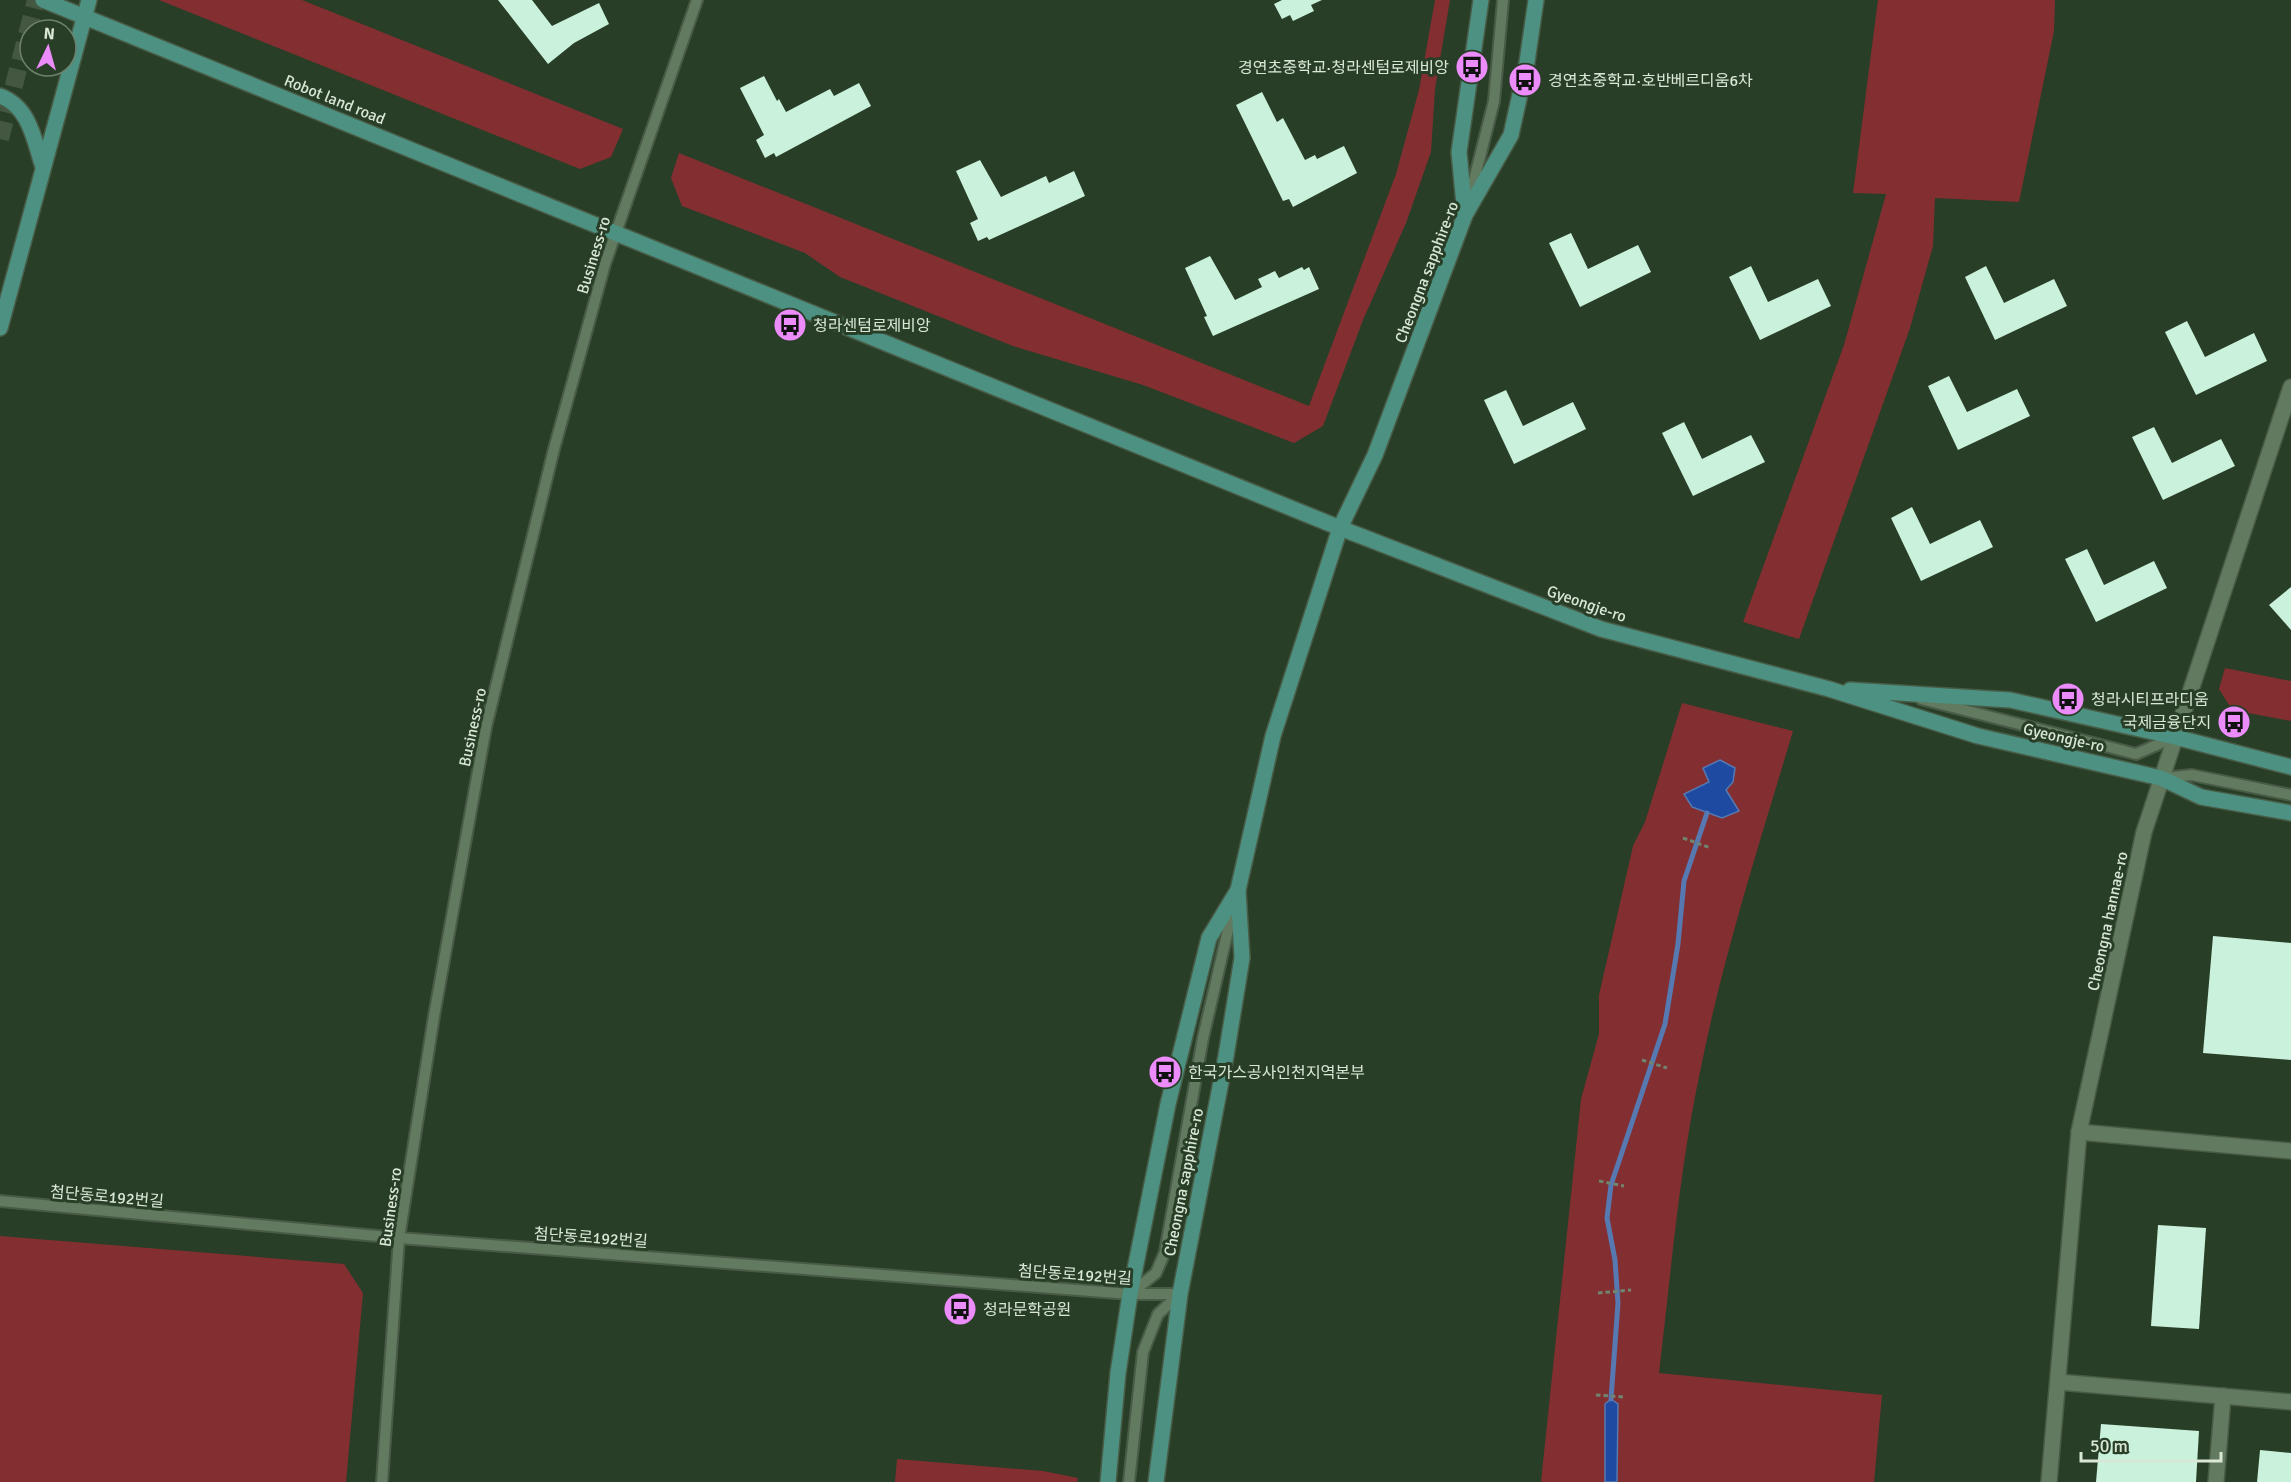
<svg xmlns="http://www.w3.org/2000/svg" width="2291" height="1482" font-family="Signika,'Noto Sans KR',sans-serif">
<rect width="100%" height="100%" fill="#283e26"/>
<g fill="#832f31">
<path d="M159,0H302L623,129L611,157L580,169Z"/>
<path d="M1435,0H1450L1435,89L1431,152L1406,223L1363,320L1323,426L1294,443L1143,385L1013,346L840,277L805,253L682,206L671,178L679,153L1309,406L1396,174L1419,90Z"/>
<path d="M1878,0H2055L2054,31L2019,202L1935,198L1933,246L1910,328L1799,639L1743,622L1844,345L1886,194L1853,193Z"/>
<path d="M2225,668L2291,681V721L2232,710L2219,689Z"/>
<path d="M1682,703L1793,731C1759,845 1723,956 1700,1072C1679,1171 1671,1273 1659,1373L1882,1395L1874,1482H1541L1581,1099L1599,1034V995L1633,846L1645,822Z"/>
<path d="M0,1236L344,1264L363,1293L346,1482H0Z"/>
<path d="M897,1459L1043,1471L1078,1478L1077,1482H895Z"/>
</g>
<g fill="#1e4aa2" stroke="#5679b2" stroke-width="1.5">
<path d="M1720,760L1735,768L1733,782L1726,790L1739,811L1722,818L1692,807L1684,794L1709,782L1703,768Z"/>
<path d="M1611,1399L1618,1404L1617,1482H1605V1404Z"/>
</g>
<g fill="none" stroke-linecap="round" stroke-linejoin="round">
<path stroke="#5679b2" stroke-width="5" d="M1611,1399L1618,1303L1615,1260L1607,1218L1611,1185L1665,1024L1678,944L1684,881L1707,813"/>
</g>
<g fill="#caf1dc">
<path d="M498,0H532L552,26L599,3L609,24L574,43L548,64Z"/>
<path d="M1282,0H1322L1311,5L1314,11L1293,21L1290,15L1282,19L1274,4Z"/>
<path d="M764,76L777,101L779,99L786,112L830,89L834,96L859,83L871,106L776,157L774,153L765,158L756,140L764,135L740,88Z"/>
<path d="M1262,92L1277,122L1283,118L1305,160L1315,155L1317,159L1344,146L1357,173L1293,207L1289,199L1283,201L1236,105Z"/>
<path d="M980,160L1001,197L1046,176L1049,183L1074,171L1085,196L989,240L987,237L978,241L970,223L978,219L956,171Z"/>
<path d="M1571,233L1588,269L1638,245L1651,272L1580,307L1549,243Z"/>
<path d="M1210,256L1235,300L1262,287L1258,279L1275,271L1279,278L1302,267L1304,270L1309,267L1319,289L1213,336L1204,317L1207,316L1185,268Z"/>
<path d="M1751,266L1768,302L1818,279L1831,306L1760,340L1729,277Z"/>
<path d="M1986,266L2004,303L2054,279L2067,306L1995,340L1965,277Z"/>
<path d="M2187,321L2205,357L2254,333L2267,361L2196,395L2165,332Z"/>
<path d="M1949,376L1967,412L2017,389L2030,416L1958,450L1928,386Z"/>
<path d="M1506,390L1523,426L1573,402L1586,429L1514,464L1484,400Z"/>
<path d="M1684,422L1702,459L1751,435L1765,462L1693,496L1662,433Z"/>
<path d="M2154,427L2172,463L2221,439L2235,466L2163,500L2132,437Z"/>
<path d="M1912,507L1930,544L1980,520L1993,547L1921,581L1891,518Z"/>
<path d="M2087,549L2104,585L2154,561L2167,588L2096,622L2065,559Z"/>
<path d="M2291,587V630L2269,605Z"/>
<path d="M2213,936L2291,943V1060L2203,1053Z"/>
<path d="M2158,1225L2206,1228L2199,1329L2151,1326Z"/>
<path d="M2101,1424L2199,1431L2196,1482H2096Z"/>
<path d="M2260,1450L2291,1453V1482H2257Z"/>
</g>
<g fill="none" stroke-linecap="round" stroke-linejoin="round">
<path stroke="#435741" stroke-width="18" stroke-dasharray="18 9" stroke-linecap="butt" d="M0,139L36,0"/>
<defs>
<g id="lane">
<path d="M1469,200L1494,101L1503,0"/>
<path d="M1921,699L2136,754L2175,737"/>
<path d="M2164,778L2192,775L2291,795"/>
<path d="M0,1201L399,1238L1130,1294H1180"/>
<path d="M1130,1294L1156,1273L1165,1252L1203,1038L1234,904"/>
<path d="M382,1482L399,1238L434,1016L486,727L554,449L605,264L697,0"/>
<path d="M1129,1482L1143,1352L1158,1314L1180,1294"/>
</g>
<g id="street">
<path d="M2079,1132L2291,1151"/>
<path d="M2058,1382L2291,1402"/>
<path d="M2049,1482L2079,1132L2144,832L2291,387"/>
<path d="M2216,1482L2223,1396"/>
</g>
<g id="secondary">
<path d="M43,0L1340,528L1601,629L1829,689L1978,736L2161,778L2201,797L2291,813"/>
<path d="M0,96C30,107 34,140 43,167"/>
<path d="M1465,215L1459,152L1481,0"/>
<path d="M0,328L89,0"/>
<path d="M1850,690L2010,700L2175,737L2291,767"/>
<path d="M1108,1482L1118,1373L1130,1294L1168,1104L1209,938L1238,890L1273,736L1340,528L1375,455L1465,215L1511,135L1527,62L1536,0"/>
<path d="M1156,1482L1180,1294L1226,1056L1242,958L1238,890"/>
</g>
</defs>
<use href="#lane" stroke="#485b46" stroke-width="14"/>
<use href="#street" stroke="#485b46" stroke-width="18"/>
<use href="#secondary" stroke="#485b46" stroke-width="18"/>
<g stroke="#71846f" stroke-width="3" stroke-dasharray="4.5 3" stroke-linecap="butt">
<path d="M1683,838L1711,848"/>
<path d="M1642,1060L1667,1068"/>
<path d="M1599,1181L1624,1186"/>
<path d="M1598,1293L1631,1290"/>
<path d="M1596,1395L1624,1397"/>
</g>
<use href="#lane" stroke="#627a5f" stroke-width="10"/>
<use href="#street" stroke="#627a5f" stroke-width="15"/>
<use href="#secondary" stroke="#4c9181" stroke-width="15"/>
</g>
<defs>
<symbol id="bus-disc" viewBox="-11 -11 22 22"><circle r="9.5" fill="#ec8cfb" stroke="#283e26"/><path d="M-5-6H5V4H4V6H2V4H-2V6H-4V4H-5ZM-3.5-4V0h7V-4ZM-3.5 1.2v1.5H-2V1.2ZM2 1.2v1.5H3.5V1.2Z" fill="#111"/></symbol>
</defs>
<g fill-rule="evenodd">
<use href="#bus-disc" x="1453" y="48" width="38" height="38"/>
<use href="#bus-disc" x="1506" y="61" width="38" height="38"/>
<use href="#bus-disc" x="771" y="306" width="38" height="38"/>
<use href="#bus-disc" x="2049" y="680" width="38" height="38"/>
<use href="#bus-disc" x="2215" y="703" width="38" height="38"/>
<use href="#bus-disc" x="1146" y="1053" width="38" height="38"/>
<use href="#bus-disc" x="941" y="1290" width="38" height="38"/>
</g>
<g text-anchor="middle" stroke-width="6" stroke-linejoin="round" paint-order="stroke">
<g font-size="16" fill="#d9e7d7" stroke="#283e26" text-anchor="start">
<text x="1449" y="73" text-anchor="end">경연초중학교·청라센텀로제비앙</text>
<text x="1548" y="86">경연초중학교·호반베르디움6차</text>
<text x="813" y="331">청라센텀로제비앙</text>
<text x="2091" y="705">청라시티프라디움</text>
<text x="2211" y="728" text-anchor="end">국제금융단지</text>
<text x="1188" y="1078">한국가스공사인천지역본부</text>
<text x="983" y="1315">청라문학공원</text>
</g>
<g font-size="16" fill="#d9e7d7" stroke="#283e26">
<text transform="translate(335 99) rotate(22)" y="6">Robot land road</text>
<text transform="translate(593 255) rotate(-73)" y="6">Business-ro</text>
<text transform="translate(1426 272) rotate(-69)" y="6">Cheongna sapphire-ro</text>
<text transform="translate(1587 603) rotate(19)" y="6">Gyeongje-ro</text>
<text transform="translate(472 727) rotate(-78)" y="6">Business-ro</text>
<text transform="translate(2064 737) rotate(13)" y="6">Gyeongje-ro</text>
<text transform="translate(2107 921) rotate(-78)" y="6">Cheongna hannae-ro</text>
<text transform="translate(1183 1182) rotate(-79)" y="6">Cheongna sapphire-ro</text>
<text transform="translate(107 1196) rotate(5)" y="6">첨단동로192번길</text>
<text transform="translate(390 1207) rotate(-82)" y="6">Business-ro</text>
<text transform="translate(591 1237) rotate(4)" y="6">첨단동로192번길</text>
<text transform="translate(1075 1274) rotate(4)" y="6">첨단동로192번길</text>
</g>
</g>
<g transform="translate(48 48) rotate(5)"><circle r="28" fill="#283e26" stroke="#6f826d" stroke-width="1.5"/>
<path d="M0-4.5L10 22L0 15L-10 22Z" fill="#ec8cfb"/>
<text y="-9" font-size="16" font-weight="bold" text-anchor="middle" fill="#d9e7d7">N</text>
</g>
<path d="M2081 1452v9h140v-9" fill="none" stroke="#d9e7d7" stroke-width="3"/>
<text x="2090" y="1452" font-size="18" fill="#d9e7d7" stroke="#283e26" stroke-width="4.5" paint-order="stroke">50 m</text>
</svg>
